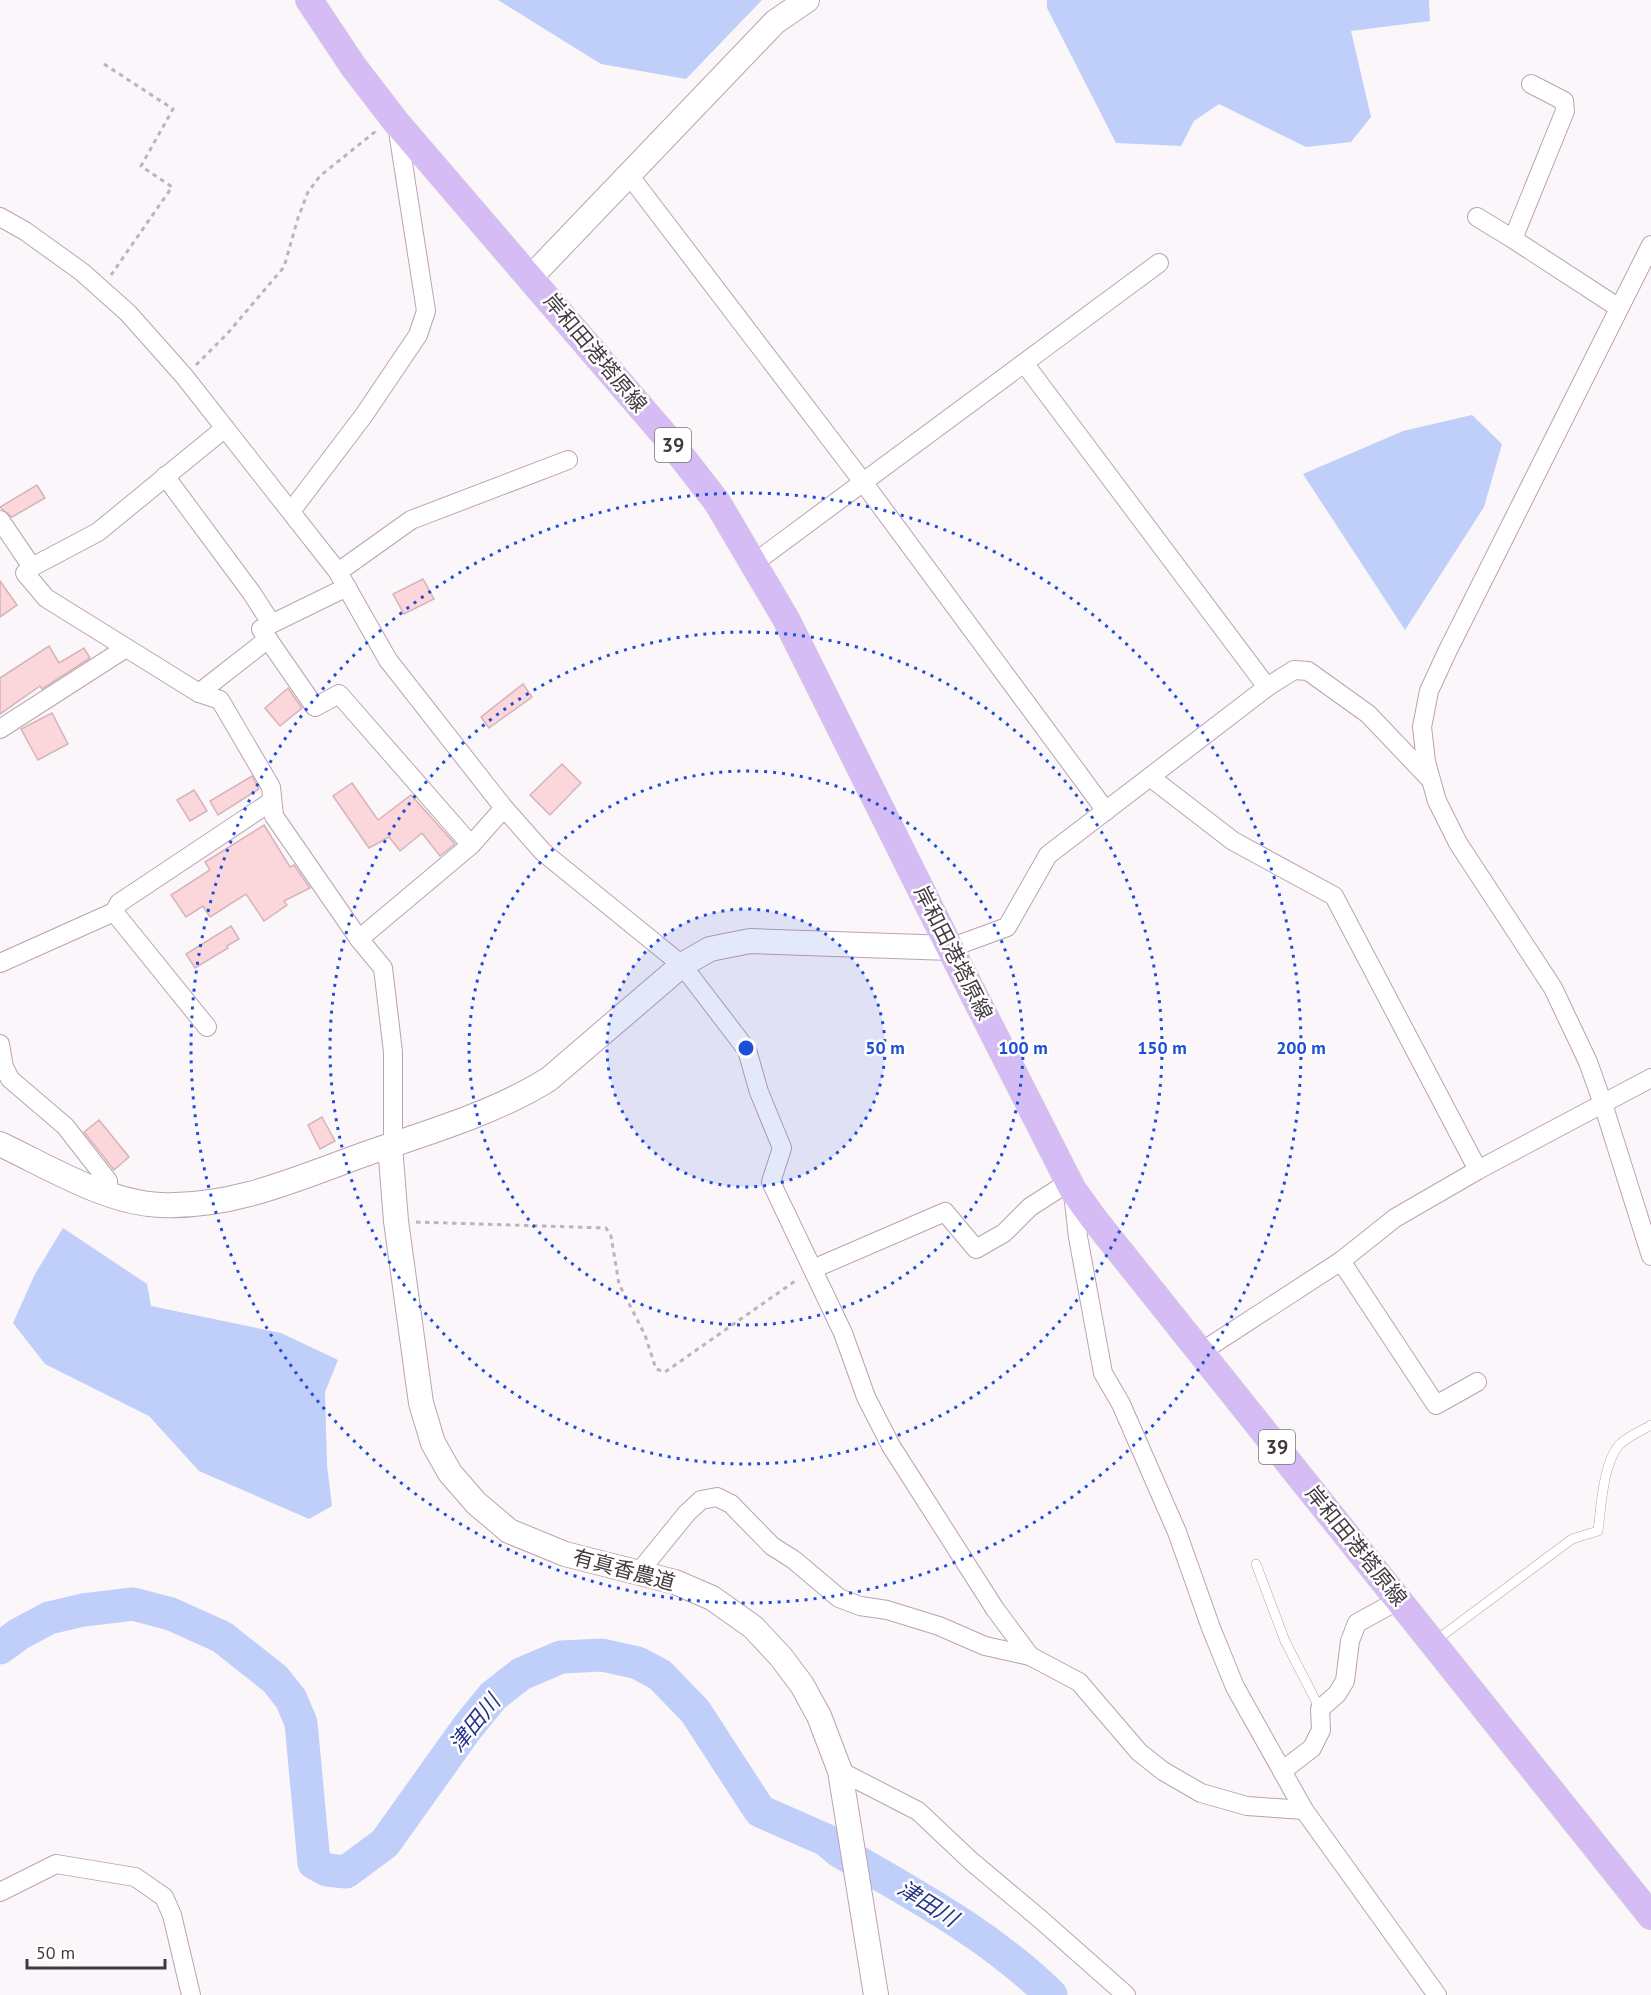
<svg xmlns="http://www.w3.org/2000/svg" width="1651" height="1995" font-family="'PT Sans','Noto Sans JP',sans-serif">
<rect width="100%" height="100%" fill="#fbf6fa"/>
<g fill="#c0cefa">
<path d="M498,0H762L686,79L601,64Z"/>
<path d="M1047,0H1429L1430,21L1351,31L1371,117L1351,142L1306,147L1219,104L1194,121L1181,146L1116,143L1047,8Z"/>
<path d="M1472,415L1502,444L1484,507L1405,630L1303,474L1403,431Z"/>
<path d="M63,1228L147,1284L151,1306L281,1333L338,1360L325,1392L327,1465L332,1506L309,1519L199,1471L149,1416L45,1364L13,1323L35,1274Z"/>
</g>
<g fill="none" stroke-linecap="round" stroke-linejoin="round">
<path stroke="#c0cefa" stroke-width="33" d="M0,1648L19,1634L49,1618L83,1610L133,1604L171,1614L222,1637L275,1679L291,1699L301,1723L314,1863L327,1870L346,1872L385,1843L467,1728L493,1696L521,1674L561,1657L602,1655L638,1663L660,1675L695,1711L760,1811L826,1840L839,1851C913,1894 990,1935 1051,1995"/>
</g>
<g fill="#fbd6da" stroke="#d5b4b8" stroke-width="1.5">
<path d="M37,485L45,498L12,517L2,509L0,507Z"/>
<path d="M423,579L434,599L404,614L393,594Z"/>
<path d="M0,581L17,605L0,617Z"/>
<path d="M49,646L59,663L84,648L90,658L42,689L40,686L0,714V678Z"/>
<path d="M523,684L532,697L489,728L481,717Z"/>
<path d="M288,688L302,708L280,726L265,708Z"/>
<path d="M52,713L68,744L38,760L21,729Z"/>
<path d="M562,764L581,783L550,815L530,795Z"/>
<path d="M252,776L259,789L218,815L210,801Z"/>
<path d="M352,783L378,820L411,795L455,844L440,856L422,833L400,851L389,837L369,848L333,796Z"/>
<path d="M194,790L207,811L190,821L177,800Z"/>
<path d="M264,825L290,867L294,865L310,888L284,901L287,905L264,921L246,894L210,917L203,906L186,917L171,895L210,870L205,862Z"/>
<path d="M231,926L239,939L227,946L228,948L195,968L186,954Z"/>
<path d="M322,1117L335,1141L320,1149L308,1125Z"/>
<path d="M99,1120L129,1157L114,1170L84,1132Z"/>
</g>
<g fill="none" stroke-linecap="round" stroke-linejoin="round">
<defs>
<g id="lane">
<path d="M1256,1564L1285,1641L1320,1709"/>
<path d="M1435,1641L1572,1539L1598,1531C1601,1507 1603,1464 1619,1445C1628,1436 1641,1431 1651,1425"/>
</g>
<g id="street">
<path d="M629,175L863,482L1106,811"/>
<path d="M0,217L25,231L82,272L128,313L184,376L338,572L388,660L504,808L543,852L682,965L747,1050L759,1092L782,1148L771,1182L843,1333L866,1397L891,1446L995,1609L1030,1656L1079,1682L1139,1752L1163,1771L1201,1793L1247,1806L1304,1810"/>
<path d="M1477,217L1513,239L1619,308"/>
<path d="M1513,239L1565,111L1564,101L1531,84"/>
<path d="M1651,245L1447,652L1429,691L1422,727L1426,762L1437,801L1458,843L1553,988L1588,1062L1603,1104L1651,1256"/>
<path d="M1024,363L1267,687"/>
<path d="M225,428L98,532L32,567L25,573L46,598L199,693L220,700L271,787L274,816L359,939L383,968L393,1052V1145"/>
<path d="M165,476L251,592L271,623"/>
<path d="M292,510L364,415L418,335L426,311L397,125"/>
<path d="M0,520L32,567"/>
<path d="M754,563L1159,263"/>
<path d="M338,572L411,520L568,460"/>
<path d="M347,587L261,629L315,707L339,694L471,845"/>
<path d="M199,693L268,639"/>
<path d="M0,729L126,648"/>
<path d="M1150,777L1233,841L1334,896L1478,1170"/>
<path d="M114,912L119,903L272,801"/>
<path d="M359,939L471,845L504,808"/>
<path d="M950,948L1007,927L1048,855L1270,685L1294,670L1308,671L1368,714L1429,778"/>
<path d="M0,963L114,912L207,1027"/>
<path d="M0,1044L4,1067L10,1079L65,1126L108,1181L109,1193"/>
<path d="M1073,1193L1078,1237L1103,1373L1121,1404L1177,1532L1211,1628L1235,1687L1304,1810L1437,1995"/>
<path d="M1341,1261L1436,1405L1477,1382"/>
<path d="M813,1269L945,1212L976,1249L1004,1233L1030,1207L1069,1182"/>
<path d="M1201,1352L1341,1261L1395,1218L1478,1170L1651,1078"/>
<path d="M639,1572L687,1513L701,1500L717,1497L731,1504L772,1546L794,1560L839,1598L860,1606L887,1610L939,1626L985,1646L1030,1656"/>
<path d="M840,1771L918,1811L971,1861L1039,1918L1126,1995"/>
<path d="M1282,1771L1312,1748L1321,1730L1320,1709L1337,1694L1345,1681L1350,1641L1357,1623L1399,1600"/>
<path d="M0,1892L56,1864L135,1877L164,1897L172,1915L191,1995"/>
</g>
<g id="secondary">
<path d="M531,277L775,22L807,0"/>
<path d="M0,1144C49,1167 106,1203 161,1205C234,1208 301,1177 368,1153C427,1133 497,1112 549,1079L682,965L710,949L750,941L950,948"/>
<path d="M390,1146L396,1221L421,1403L433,1443L450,1473L476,1503L509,1531L565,1554L675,1582L712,1598L753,1627L781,1657L802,1685L819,1716L840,1771L876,1995"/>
</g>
<path id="primary" d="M309,0L353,66L396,122L668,439L717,502L786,619L950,948L1073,1190L1094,1219L1651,1916"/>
</defs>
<use href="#lane" stroke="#bba2b3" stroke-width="10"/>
<use href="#street" stroke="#bba2b3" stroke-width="20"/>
<use href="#secondary" stroke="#bba2b3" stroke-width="26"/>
<use href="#primary" stroke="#d6d3d5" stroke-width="28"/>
<g stroke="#bbb4b9" stroke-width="3" stroke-dasharray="4.5 4.5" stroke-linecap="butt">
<path d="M104,64L173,109L141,166L172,187L111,275"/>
<path d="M196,365L227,334L284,267L298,218L308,192L320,176L376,131"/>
<path d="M416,1222L606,1228L611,1236L619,1284L645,1335L656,1369L665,1372L798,1279"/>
</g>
<use href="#lane" stroke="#fff" stroke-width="9"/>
<use href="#street" stroke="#fff" stroke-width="18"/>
<use href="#secondary" stroke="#fff" stroke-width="24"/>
<use href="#primary" stroke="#d6bcf5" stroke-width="27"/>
</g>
<circle cx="746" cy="1048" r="139" fill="#1d4ed8" fill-opacity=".12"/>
<g fill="none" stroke="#1d4ed8" stroke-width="3" stroke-dasharray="3 6">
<circle cx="746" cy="1048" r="139"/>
<circle cx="746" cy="1048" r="277"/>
<circle cx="746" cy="1048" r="416"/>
<circle cx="746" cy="1048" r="555"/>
</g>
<g text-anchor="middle" stroke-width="5" stroke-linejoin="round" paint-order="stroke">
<g fill="#fff" stroke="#7b7479" stroke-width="1.5">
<rect x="655" y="428" width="36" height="34" rx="4.5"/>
<rect x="1259" y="1430" width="36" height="34" rx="4.5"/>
</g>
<g font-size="20" font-weight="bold" fill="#433940">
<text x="673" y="452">39</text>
<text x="1277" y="1454">39</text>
</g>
<g font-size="21" fill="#433940" stroke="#fff">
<text transform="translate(595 353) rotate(50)" y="7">岸和田港塔原線</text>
<text transform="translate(953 953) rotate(63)" y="7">岸和田港塔原線</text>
<text transform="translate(1356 1546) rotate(51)" y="7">岸和田港塔原線</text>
<text transform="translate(624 1570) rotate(15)" y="7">有真香農道</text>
</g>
<g font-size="22" font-style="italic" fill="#273485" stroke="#fff">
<text transform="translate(474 1723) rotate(-51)" y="8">津田川</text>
<text transform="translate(928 1903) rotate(32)" y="8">津田川</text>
</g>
</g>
<circle cx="746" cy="1048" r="9" fill="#1d4ed8" stroke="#fff" stroke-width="3"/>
<g font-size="18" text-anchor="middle" font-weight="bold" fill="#1d4ed8" stroke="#fff" stroke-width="5" stroke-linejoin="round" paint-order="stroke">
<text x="885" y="1054">50 m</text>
<text x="1023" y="1054">100 m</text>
<text x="1162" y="1054">150 m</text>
<text x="1301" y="1054">200 m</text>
</g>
<path d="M27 1959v9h138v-9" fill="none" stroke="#433940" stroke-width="3"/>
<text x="36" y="1959" font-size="18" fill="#433940" stroke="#ffffff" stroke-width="4.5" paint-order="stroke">50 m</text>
</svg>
